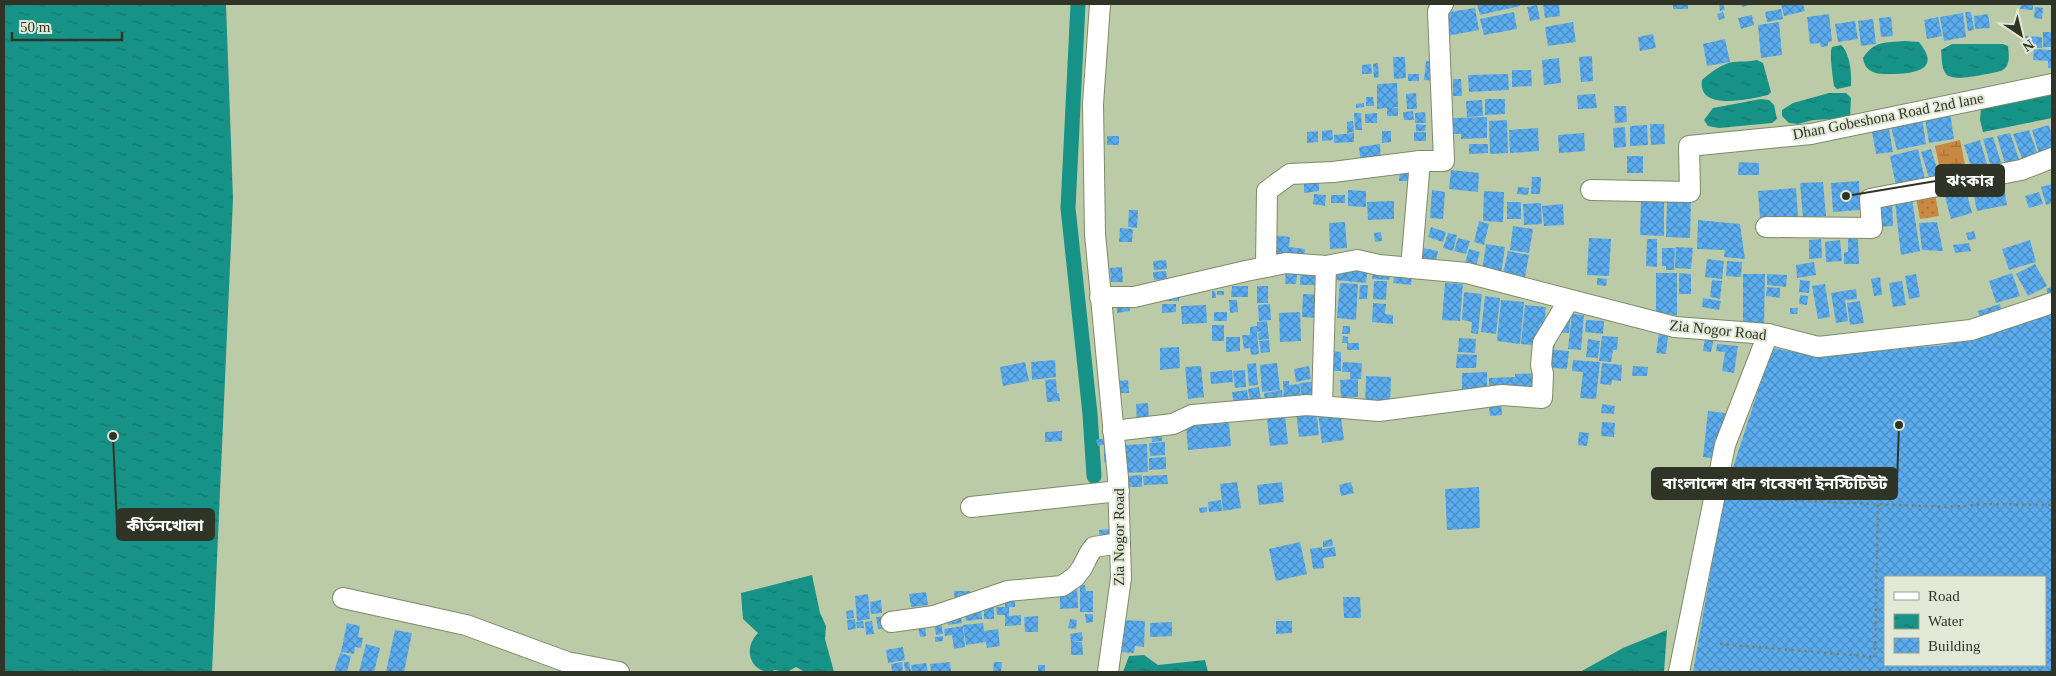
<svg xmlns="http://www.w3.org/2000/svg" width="2056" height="676" font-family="'Times New Roman','Noto Sans Bengali',serif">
<defs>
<pattern id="green-dots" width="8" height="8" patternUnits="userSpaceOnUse" patternTransform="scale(1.25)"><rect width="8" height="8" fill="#c98842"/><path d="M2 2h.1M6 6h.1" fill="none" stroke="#a47037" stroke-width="1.8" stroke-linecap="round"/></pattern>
<pattern id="wetland-marsh" width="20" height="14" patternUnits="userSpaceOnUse" patternTransform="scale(1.25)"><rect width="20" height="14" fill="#c98842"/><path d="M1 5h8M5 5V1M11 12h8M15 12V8" fill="none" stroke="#a47037"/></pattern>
<pattern id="water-ripples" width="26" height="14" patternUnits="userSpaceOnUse" patternTransform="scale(1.25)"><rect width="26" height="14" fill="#179287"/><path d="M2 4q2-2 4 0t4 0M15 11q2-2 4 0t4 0" fill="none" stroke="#15786e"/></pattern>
<pattern id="building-cross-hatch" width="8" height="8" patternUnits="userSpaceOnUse" patternTransform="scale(1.25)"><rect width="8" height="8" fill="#5bacef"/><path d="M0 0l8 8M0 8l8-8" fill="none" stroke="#4c8dc1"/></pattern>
</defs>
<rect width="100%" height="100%" fill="#bccba7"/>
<path fill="url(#green-dots)" d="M1935,194L1939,216L1920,219L1916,197Z"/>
<path fill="url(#wetland-marsh)" d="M1960,140L1967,174L1942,179L1935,146Z"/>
<g fill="url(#water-ripples)">
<path d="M4,4H226L233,199L212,672H4Z"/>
<path d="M1905,41L1919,42C1940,68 1919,73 1895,74C1888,74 1877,75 1871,71C1866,68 1864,64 1863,58C1875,40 1885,43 1905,41Z"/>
<path d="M1952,44H2003L2008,46C2009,56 2011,66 2001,71C1990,73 1953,83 1946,74C1941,68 1942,57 1941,50Z"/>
<path d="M1841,45C1850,53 1852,74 1851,86L1837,89L1834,86C1833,78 1829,52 1832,47Z"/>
<path d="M1757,60L1763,63L1771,92L1768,95C1751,99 1697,112 1702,80C1710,73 1721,64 1733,62C1741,61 1749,62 1757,60Z"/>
<path d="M1829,93H1846L1851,98L1850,118L1813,120L1798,124L1789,123L1782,116V110L1793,103Z"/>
<path d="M2052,94V118L1983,132L1980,120L1981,108Z"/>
<path d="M1761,99L1769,100L1774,105L1777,119L1772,123L1719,128L1708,126L1704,120L1713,108Z"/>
<path d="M812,575L820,613L826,626L825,639L834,672H805L796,667L787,672L774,670L772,672C749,672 743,648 758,633L743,619L741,593Z"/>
<path d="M1667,630L1664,672H1580L1623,648Z"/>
<path d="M1144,655L1158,665L1205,660L1208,672H1123L1129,656Z"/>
</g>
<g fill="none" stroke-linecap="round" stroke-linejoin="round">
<path stroke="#179287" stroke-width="15" d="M1078,4L1068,208L1090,414L1094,476"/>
</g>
<g fill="url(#building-cross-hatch)" fill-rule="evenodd">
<path d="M1477,4H1519L1520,6L1480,15Z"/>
<path d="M1543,4H1559L1560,16L1545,18Z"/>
<rect x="1673" y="4" width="15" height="5"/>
<path d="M1719,4H1723L1725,10L1720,11Z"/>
<path d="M1741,4H1753L1742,7Z"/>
<path d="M1781,4H1803L1805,11L1784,16Z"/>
<path d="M2021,4H2033V10L2020,9Z"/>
<path d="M1537,5L1540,19L1530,21L1527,7Z"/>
<path d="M2035,7L2043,8L2042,19L2034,18Z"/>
<path d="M1475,8L1479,30L1446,36L1443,13Z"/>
<path d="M1781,9L1783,19L1767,22L1765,12Z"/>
<path d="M1514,12L1517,29L1484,35L1480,19Z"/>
<path d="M1723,12L1725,18L1719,20L1717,14Z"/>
<path d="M1965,12H1971L1974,30L1968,31Z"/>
<path d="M1963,13L1966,37L1944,41L1940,17Z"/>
<path d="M1829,14L1832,41L1828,42V46L1821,47L1820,43L1810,44L1807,17Z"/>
<path d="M1988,14L1990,28L1975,29L1974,16Z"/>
<path d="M1752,15L1754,25L1741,29L1738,18Z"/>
<path d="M1891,17L1893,36L1881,37L1879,18Z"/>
<path d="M1938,17L1942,36L1927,39L1924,20Z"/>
<path d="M1873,19L1876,44L1861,46L1858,21Z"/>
<path d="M1855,21L1858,39L1838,42L1835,24Z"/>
<path d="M1573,22L1576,42L1548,46L1545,27Z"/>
<path d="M1779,22L1782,55L1761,58L1758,25Z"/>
<rect x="2043" y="32" width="9" height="15"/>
<path d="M1653,34L1656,48L1640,51L1638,37Z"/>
<path d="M2025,36L2042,37V48L2025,47Z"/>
<path d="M1725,39L1730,62L1707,66L1703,44Z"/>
<path d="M2034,49L2052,50V68H2048V61L2033,60Z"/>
<path d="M1592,56L1593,81L1581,82L1579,57Z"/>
<path d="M1393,57H1405L1406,78L1394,79Z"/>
<path d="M1559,58L1561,83L1544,85L1542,60Z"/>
<path d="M1426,61L1439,62L1438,81L1424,80Z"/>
<path d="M1378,63L1379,77L1374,78L1373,64Z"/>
<path d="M1371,64L1372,74H1362V65Z"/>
<path d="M1512,70H1531L1532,86L1512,87Z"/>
<rect x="1408" y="74" width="11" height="7"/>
<path d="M1508,74L1509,90L1469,92L1468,75Z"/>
<path d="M1453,79H1461L1462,96H1453Z"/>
<path d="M1397,83L1398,107L1390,108H1398V116H1387V108L1377,109V84Z"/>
<path d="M1416,93L1417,109H1407L1406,94Z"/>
<path d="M1595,94L1597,108L1578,109L1577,95Z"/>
<path d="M1366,97H1373L1374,106H1366Z"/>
<path d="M1485,99H1505V114L1485,115Z"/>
<path d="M1482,100L1483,116L1467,117L1466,101Z"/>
<path d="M1364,103V107L1356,108V104Z"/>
<path d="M1614,106H1626L1627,122L1615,123Z"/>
<path d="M1413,111L1414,120H1404L1403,112Z"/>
<path d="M1425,112L1426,123H1415V113Z"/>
<path d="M1354,113H1361L1362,130H1355Z"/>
<path d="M1377,113V123H1365V114Z"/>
<path d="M1950,113L1954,139L1929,143L1925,118Z"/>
<path d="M1487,117V138L1461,139V134H1453V118Z"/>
<path d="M1922,118L1926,144L1897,150L1891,127L1911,124V120Z"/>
<path d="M1507,120L1508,153L1490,154L1489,121Z"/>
<path d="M1353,121L1354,132L1347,133V122Z"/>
<path d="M1888,123L1893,152L1876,154L1871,127Z"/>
<path d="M1416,124L1426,125L1425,131H1416Z"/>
<path d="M1650,124H1664L1665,144L1651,145Z"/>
<path d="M1647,125L1648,145L1630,146V126Z"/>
<path d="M2049,125L2052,136V154L2040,157L2032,130Z"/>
<path d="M1625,127L1626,147L1614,148L1613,128Z"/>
<path d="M1538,128L1539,151L1510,153L1509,130Z"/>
<path d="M1332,130L1333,140L1322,141V131Z"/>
<path d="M2029,130L2039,158L2024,164L2013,134Z"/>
<path d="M1318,131V142L1307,143V132Z"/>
<path d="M1382,131H1391V142L1382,143Z"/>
<rect x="1414" y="132" width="12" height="9"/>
<path d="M1354,133V142L1334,143V135Z"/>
<path d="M1584,133L1585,151L1559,153L1558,135Z"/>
<path d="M2010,133L2021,165L2006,167L1997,136Z"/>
<rect x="1107" y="136" width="12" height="9"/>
<path d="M1993,137L2003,169L1992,171L1983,139Z"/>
<path d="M1980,140L1989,171L1974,175L1964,145Z"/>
<path d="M1380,144L1381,162L1361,164L1359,147Z"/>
<path d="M1469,144H1488V153L1469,154Z"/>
<path d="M1918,149L1926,184L1897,191L1890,156Z"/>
<path d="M1931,149L1940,178L1930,181L1921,152Z"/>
<rect x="1627" y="156" width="16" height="17"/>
<path d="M1739,162L1759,163V175H1738Z"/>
<path d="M1400,166H1412V181H1399Z"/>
<path d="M1451,170L1479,173L1478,192L1449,189Z"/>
<path d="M1532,177H1541L1540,194H1531Z"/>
<path d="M2002,177L2007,205L1977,211L1971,183Z"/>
<path d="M1319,181V191L1304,193V182Z"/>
<path d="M1859,181L1860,210L1833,212L1831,183Z"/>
<path d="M1823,182L1826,216L1803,218L1800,183Z"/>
<path d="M2052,184V203L2046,205L2041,187Z"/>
<path d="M1518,187L1529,188L1528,195L1517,194Z"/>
<path d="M1965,187L1972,213L1951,219L1944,193Z"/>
<path d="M1796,188L1798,217L1760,219L1758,191Z"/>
<path d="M1348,190L1366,191V207L1348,206Z"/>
<path d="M1432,190L1445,192L1443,219L1430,218Z"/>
<path d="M1484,191L1504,192L1503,222L1483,221Z"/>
<path d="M2039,192L2043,204L2029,208L2025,196Z"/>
<path d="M1314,194L1326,195L1325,206L1313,204Z"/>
<rect x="1331" y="195" width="14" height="8"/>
<path d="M1641,199L1664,202V236L1640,235Z"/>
<path d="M1667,199H1691L1690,238L1666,237Z"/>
<path d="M1912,199L1920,251L1901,255L1895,202Z"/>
<path d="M1394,201V219L1368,220L1367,202Z"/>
<path d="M1892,201L1893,226L1874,227L1872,203Z"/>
<rect x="1507" y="202" width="14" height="17"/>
<path d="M1541,203L1542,224L1524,225L1523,204Z"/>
<path d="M1563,204L1564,225L1544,226L1542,206Z"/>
<path d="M1129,210H1138L1137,228L1128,227Z"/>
<path d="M1698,220L1740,224L1745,259L1724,257L1725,250L1697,249Z"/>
<path d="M1479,221L1489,224L1484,245L1474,242Z"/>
<path d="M1345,222L1347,248L1330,249L1329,223Z"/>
<path d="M1937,222L1943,251L1922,250L1919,223Z"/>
<path d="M1513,226L1533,229L1529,253L1510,250Z"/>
<path d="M1431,227L1446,232L1443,242L1428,237Z"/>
<path d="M1120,228L1133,229L1132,242H1119Z"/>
<path d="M1974,231L1976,239L1968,240L1966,233Z"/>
<path d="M1381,232L1382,241L1375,242L1374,233Z"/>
<path d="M1448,233L1457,235L1453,251L1443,248Z"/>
<path d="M1264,234L1290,237L1289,247L1305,249L1303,264L1261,258Z"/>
<path d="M1458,238L1470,241L1466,254L1454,251Z"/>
<path d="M1589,238L1611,239L1609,276L1587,275Z"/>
<path d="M1647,239H1657V267L1646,266Z"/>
<path d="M1821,239L1822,258L1809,259V240Z"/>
<path d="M1848,239H1858L1859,264H1844V252H1848Z"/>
<path d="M1840,240L1842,261L1826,262L1825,242Z"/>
<path d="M2030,240L2036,262L2009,270L2002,249Z"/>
<path d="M1969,243L1971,251L1955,253L1953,245Z"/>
<path d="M1486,244L1505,247L1501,274L1482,272Z"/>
<path d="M1418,247L1438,251L1435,266L1415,261Z"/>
<path d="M1676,247L1693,248L1691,269L1675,268Z"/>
<path d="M1662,248H1675L1674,270H1666V266H1662Z"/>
<path d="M1469,249L1480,252L1474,273L1463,270Z"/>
<path d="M1508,251L1529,255L1524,282L1502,278Z"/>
<path d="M1707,259L1724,261L1722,279L1705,277Z"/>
<path d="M1166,260L1167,269L1154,270L1153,261Z"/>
<path d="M1727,261L1742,262L1741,277L1726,276Z"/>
<path d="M1814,262L1816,275L1797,278L1796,265Z"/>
<path d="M1338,263L1368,266L1366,283L1336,280Z"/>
<path d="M2035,264L2047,286L2028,296L2016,274Z"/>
<path d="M1286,266L1298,267L1296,284H1285Z"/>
<path d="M1122,267L1123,282H1111L1110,268Z"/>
<path d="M1301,267L1317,268L1316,285H1300Z"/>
<path d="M1166,271L1167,279L1154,280L1153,272Z"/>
<path d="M1373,271L1390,273L1389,280L1372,279Z"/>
<path d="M1395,272L1412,274L1411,285L1393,283Z"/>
<path d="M1656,273H1677V315L1656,314Z"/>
<path d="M1679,273L1691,274V294H1679Z"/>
<path d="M2012,273L2020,296L1996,303L1989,281Z"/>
<path d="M1743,274H1765L1764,327H1743Z"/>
<path d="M1767,274L1787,275L1786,287L1767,285Z"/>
<path d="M1916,274L1920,297L1909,299L1905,276Z"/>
<path d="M1880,277L1882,295L1874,296L1871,279Z"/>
<path d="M1597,278L1607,279L1606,286L1597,285Z"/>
<path d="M1712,280L1722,281L1720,299L1710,297Z"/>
<path d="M1800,280L1810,281L1809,293L1799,292Z"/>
<path d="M1374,281H1387L1386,300L1373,299Z"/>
<path d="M1902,281L1906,305L1893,307L1889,283Z"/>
<path d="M1340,283L1358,284L1356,320L1337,318Z"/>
<path d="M1445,283L1463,284L1460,321L1442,320Z"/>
<path d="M1825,284L1830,317L1818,319L1812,286Z"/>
<path d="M1360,285H1368L1367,299H1359Z"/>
<path d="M1232,286H1248V297H1231Z"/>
<rect x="1257" y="286" width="11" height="17"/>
<path d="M1767,287L1780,288V298L1766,296Z"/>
<path d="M2052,287V300L2051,301L2046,289Z"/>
<rect x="1167" y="289" width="12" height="12"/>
<path d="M1856,289L1857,299L1845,300L1848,321L1836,323L1831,293Z"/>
<path d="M1212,291H1215L1216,298H1212Z"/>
<rect x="1217" y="291" width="7" height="4"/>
<path d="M1464,292L1482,294L1478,334L1471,333L1472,322L1462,320Z"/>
<path d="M1303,294L1336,295L1334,319L1302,317Z"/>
<path d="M1800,295L1808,296L1807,305L1799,304Z"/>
<path d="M1485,296L1500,298L1496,334L1481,332Z"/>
<path d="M1129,298L1130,311L1117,313L1116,299Z"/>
<path d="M1703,298L1721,301L1719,310L1702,307Z"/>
<path d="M1229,300H1237L1238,312L1230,313Z"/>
<path d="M1501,300L1524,302L1520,344L1497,341Z"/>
<path d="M1860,301L1864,323L1850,325L1847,303Z"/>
<path d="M1373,303L1386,304L1385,314L1393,315V324L1372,322Z"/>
<path d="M1162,304H1176V312L1162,313Z"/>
<path d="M1270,304L1271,320L1259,321L1258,305Z"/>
<path d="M2000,304L2002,314L1981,321L1978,311Z"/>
<path d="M1206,305L1207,323L1182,324L1181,306Z"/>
<path d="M1525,305L1546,307L1542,346L1521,344Z"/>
<path d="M1790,308H1798L1797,314H1790Z"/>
<rect x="1214" y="312" width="13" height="9"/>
<path d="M1300,312L1301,341L1280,342L1279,313Z"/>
<path d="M1571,313L1569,333L1552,332Z"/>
<path d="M2052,313V672H1693L1724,495L1772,348L1816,356L1945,345ZM1885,577H2045V665H1885Z"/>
<path d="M1572,314L1584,315L1581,350L1568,349Z"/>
<path d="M1586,320L1604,321L1603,334L1585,332Z"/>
<path d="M1267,321L1269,339L1259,340L1258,333L1263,331L1257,332L1259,354L1251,355L1250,348L1244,349L1242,335H1250V327L1257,326V322Z"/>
<rect x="1212" y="325" width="12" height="16"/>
<path d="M1343,326H1350V334H1342Z"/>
<path d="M1556,333L1554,350L1569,351L1567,369L1542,367Z"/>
<path d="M1659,334L1668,335L1666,354L1656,353Z"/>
<path d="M1343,336L1348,337V343H1342Z"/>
<path d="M1602,336L1618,337L1617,350H1613L1611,362L1599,361Z"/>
<path d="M1226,337H1240V351L1226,352Z"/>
<path d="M1705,337L1714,338L1711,352L1703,351Z"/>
<path d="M1459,338L1476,339L1475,353L1458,352Z"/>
<path d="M1588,339L1600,341L1598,358L1586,357Z"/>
<path d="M1269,340L1270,352L1261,353L1259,341Z"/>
<rect x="1347" y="343" width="12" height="7"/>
<path d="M1717,344L1738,346L1734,373L1722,371L1725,352L1716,351Z"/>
<path d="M1179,347L1180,368L1160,370V348Z"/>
<path d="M1333,351L1341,352V371H1333Z"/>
<path d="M1457,354L1477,355L1476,368H1456Z"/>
<path d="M1055,360L1056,377L1032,380L1031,362Z"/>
<path d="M1573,360L1600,362L1596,399L1580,398L1583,372L1572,371Z"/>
<path d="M1025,362L1029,381L1003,386L1000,367Z"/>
<path d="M1343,362L1362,363L1361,379H1350V372H1342Z"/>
<path d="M1256,363L1258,385L1249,386L1247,364Z"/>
<path d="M1277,363L1280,390L1262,392L1260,365Z"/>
<path d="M1602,363L1622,365L1621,381L1612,380L1611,385L1600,384Z"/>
<path d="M1201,366L1204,397L1188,399L1185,367Z"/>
<path d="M1309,366L1311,379L1296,382L1294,369Z"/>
<path d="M1633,366L1648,367L1647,376H1632Z"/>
<path d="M1232,370L1233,382L1211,384L1210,372Z"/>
<path d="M1245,370L1246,387L1235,388L1233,371Z"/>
<path d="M1487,372V396H1462V373Z"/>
<path d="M1541,373L1542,394H1489V378L1515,377V374Z"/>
<path d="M1366,376L1391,377L1390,405L1365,404Z"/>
<path d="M1056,379L1057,393H1059L1060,401L1047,402L1045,380Z"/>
<path d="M1358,379V397H1341L1340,380Z"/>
<path d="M1128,380L1129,393H1119L1118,381Z"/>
<path d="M1283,381H1289V385L1300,384L1301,399L1284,401Z"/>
<path d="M1318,381L1320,398L1302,400L1300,383Z"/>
<path d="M1259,387L1261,400L1250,402L1248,389Z"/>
<path d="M1247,390L1249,402L1234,404L1232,392Z"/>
<path d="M1282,390L1283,399L1265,402L1264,393Z"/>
<path d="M1501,398L1502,415L1490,416L1489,407L1481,408Z"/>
<path d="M1148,403L1149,421L1137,422L1136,404Z"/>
<path d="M1602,404L1615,406L1614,414L1601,413Z"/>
<path d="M1316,408L1319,435L1299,437L1296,410Z"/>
<path d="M1340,410L1344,440L1322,443L1318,413Z"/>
<path d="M1708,411L1725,413L1719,459L1703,457Z"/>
<path d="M1285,415L1288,444L1270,446L1267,418Z"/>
<path d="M1602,422L1615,423L1614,437L1601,436Z"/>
<path d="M1229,423L1231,446L1188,450L1186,426Z"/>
<path d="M1161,427L1162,441L1152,442L1151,428Z"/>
<path d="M1062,431V441L1045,442V432Z"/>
<path d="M1579,432L1589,433L1587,446L1578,445Z"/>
<path d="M1106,438L1107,444L1098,446L1096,440Z"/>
<path d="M1165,442V455L1150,456L1149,443Z"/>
<path d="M1147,444L1148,472L1123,473L1122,445Z"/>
<path d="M1104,448H1114L1115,461L1104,462Z"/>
<path d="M1166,457V469L1149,470V458Z"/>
<path d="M1142,475V487H1127V476Z"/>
<path d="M1167,475L1168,484L1144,485L1143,476Z"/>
<path d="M1237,482L1241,508L1223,511L1220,484Z"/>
<path d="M1282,482L1284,502L1259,505L1257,485Z"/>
<path d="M1351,482L1354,493L1341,496L1339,485Z"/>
<path d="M1479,487L1480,528L1447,530L1445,489Z"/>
<path d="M1221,500L1222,511L1209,512L1208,502Z"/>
<path d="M1207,507V512L1200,513L1199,508Z"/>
<path d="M1110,529L1111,541H1100L1099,530Z"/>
<path d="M1332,539L1333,546L1323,547V541Z"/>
<path d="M1300,542L1307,574L1276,581L1269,549Z"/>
<path d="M1322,547V549L1335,547L1336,556L1323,558L1324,568L1313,569L1310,549Z"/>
<path d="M1080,585H1085L1086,591H1093V612H1080Z"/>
<path d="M1060,587H1077L1078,608L1060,609Z"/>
<path d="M954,591H970V601H955Z"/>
<path d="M926,592L928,605L911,607L909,594Z"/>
<path d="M868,594L870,619L857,621L855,596Z"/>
<path d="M1015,596V607H1009V616L1021,615V625L1005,626V615H997L996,607H1005V597Z"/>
<path d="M1343,597H1360L1361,618H1344Z"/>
<path d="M881,600L882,613L871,614L870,602Z"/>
<rect x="984" y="605" width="10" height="14"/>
<path d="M981,607L982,619L966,621L964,610Z"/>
<path d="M853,610L854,618L847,619L846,611Z"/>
<path d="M960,612L962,623L948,625L947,614Z"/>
<path d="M1085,614H1093V622L1086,623Z"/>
<path d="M886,616L888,628L878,629L876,617Z"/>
<path d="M1038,616V632H1025L1024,617Z"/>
<path d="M855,619L856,629L848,630L847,620Z"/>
<path d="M1070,619L1077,620L1076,629L1068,628Z"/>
<path d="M1121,620L1145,621L1144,647L1135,646L1134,653L1120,652Z"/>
<path d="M863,621L864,628H857L856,622Z"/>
<path d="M872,621L874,634L866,635L865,622Z"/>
<path d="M1276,621H1292V633L1276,634Z"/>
<path d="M941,622L943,634L936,635L934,623Z"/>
<path d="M1172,622V636L1150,637V623Z"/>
<path d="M347,623L360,626L358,637L363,638L361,648L355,647L354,654L341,652Z"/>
<path d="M983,623L984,631L998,629L1000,646L987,648L986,642L966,645L963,625Z"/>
<path d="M925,624L926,636L920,637L918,625Z"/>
<path d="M963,626L965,647L954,649L952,635L945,636L944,629Z"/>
<path d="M395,630L412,633L404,672H386Z"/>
<path d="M1082,632L1083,641L1071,642L1070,634Z"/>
<path d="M943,636V641L935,642V637Z"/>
<path d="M1071,642H1082L1083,655H1071Z"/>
<path d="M366,644L380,648L374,672H359Z"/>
<path d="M903,647L905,660L888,663L886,650Z"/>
<path d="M340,653L351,656L347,672H334Z"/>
<path d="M902,662L903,672H892L891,664Z"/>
<path d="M904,662H909L911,672H905Z"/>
<path d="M950,662L951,672H931L930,664Z"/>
<path d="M994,662H1002L1001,672H993Z"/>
<path d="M926,663L928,672H912L911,665Z"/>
<rect x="1038" y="665" width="7" height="7"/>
</g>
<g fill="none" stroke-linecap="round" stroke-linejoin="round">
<defs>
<g id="minor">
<path d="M1100,4L1093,104L1095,234L1118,478L1121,578L1108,672"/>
<path d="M1591,190L1690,192L1689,146L1811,134L2052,84"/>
<path d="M1766,227L1872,228L1870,199L2021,170L2052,158"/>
<path d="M1266,267L1267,191L1290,174L1333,172L1420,161H1444L1438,11L1443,4"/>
<path d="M1411,268L1420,161"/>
<path d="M1100,297H1134L1246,271L1286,263L1326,266L1357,260L1379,265L1467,273L1675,327L1768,334L1818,347L1971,330L2052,303"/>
<path d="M1322,406L1326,266"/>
<path d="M1113,431L1173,424L1192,415L1307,405L1379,411L1502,395L1542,398L1543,374L1541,365L1543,343L1569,300"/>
<path d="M971,507L1119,491"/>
<path d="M343,598L466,625L567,662L619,672"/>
<path d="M891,622L934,616L1008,591L1062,586L1075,577L1082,568L1089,554L1094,547L1120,543"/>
<path d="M1679,672L1725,445L1768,334"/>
</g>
</defs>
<use href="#minor" stroke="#7d8a68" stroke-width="22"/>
<g stroke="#7a846b" stroke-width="2.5" stroke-dasharray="2.5 4" stroke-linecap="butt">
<path d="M1756,499L1948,507L1988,504L2052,505"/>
<path d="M1720,644L1875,657L1878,504"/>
</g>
<use href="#minor" stroke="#fff" stroke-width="20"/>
</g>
<g text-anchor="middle" stroke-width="4" stroke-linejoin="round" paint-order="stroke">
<g font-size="15" fill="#2f3426" stroke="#e1e8d6">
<text transform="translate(1888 116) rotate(-11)" y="5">Dhan Gobeshona Road 2nd lane</text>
<text transform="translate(1718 330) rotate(6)" y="5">Zia Nogor Road</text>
<text transform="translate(1119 537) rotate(-90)" y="5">Zia Nogor Road</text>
</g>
</g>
<path fill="none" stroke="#2f3426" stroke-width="2" d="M1846 196L1936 181M1899 425L1897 483M113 436L117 525"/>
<g fill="#2f3426" stroke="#e1e8d6" stroke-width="2">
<circle cx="1846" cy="196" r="5"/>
<circle cx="1899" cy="425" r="5"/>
<circle cx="113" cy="436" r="5"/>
</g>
<g fill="#2f3426" stroke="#2f3426" stroke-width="2">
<rect x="1936" y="165" width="68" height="31" rx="5"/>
<rect x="1652" y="468" width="245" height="31" rx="5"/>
<rect x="117" y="509" width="97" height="31" rx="5"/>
</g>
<g font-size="16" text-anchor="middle" font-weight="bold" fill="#fff">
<text x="1970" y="186">ঝংকার</text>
<text x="1775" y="489">বাংলাদেশ ধান গবেষণা ইনস্টিটিউট</text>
<text x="165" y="531">কীর্তনখোলা</text>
</g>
<rect width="2056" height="676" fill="none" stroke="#2f3426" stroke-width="10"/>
<rect x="1884" y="576" width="162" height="90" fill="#e1e8d6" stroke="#9aa090"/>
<rect x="1894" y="592" width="25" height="8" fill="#ffffff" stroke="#9aa090"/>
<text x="1928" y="601" font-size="15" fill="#2f3426">Road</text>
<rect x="1894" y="614" width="25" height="15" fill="url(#water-ripples)" stroke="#9aa090"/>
<text x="1928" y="626" font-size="15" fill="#2f3426">Water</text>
<rect x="1894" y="638" width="25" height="15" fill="url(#building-cross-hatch)" stroke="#9aa090"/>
<text x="1928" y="651" font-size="15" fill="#2f3426">Building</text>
<g transform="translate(2021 35) rotate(145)" stroke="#e1e8d6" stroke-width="4" paint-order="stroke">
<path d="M0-4L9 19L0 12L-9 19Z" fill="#2f3426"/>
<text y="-8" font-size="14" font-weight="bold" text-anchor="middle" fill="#2f3426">N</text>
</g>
<path d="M12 32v8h110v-8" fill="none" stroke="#2f3426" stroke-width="2.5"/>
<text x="20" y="32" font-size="15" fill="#2f3426" stroke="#e1e8d6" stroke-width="4" paint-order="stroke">50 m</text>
</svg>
